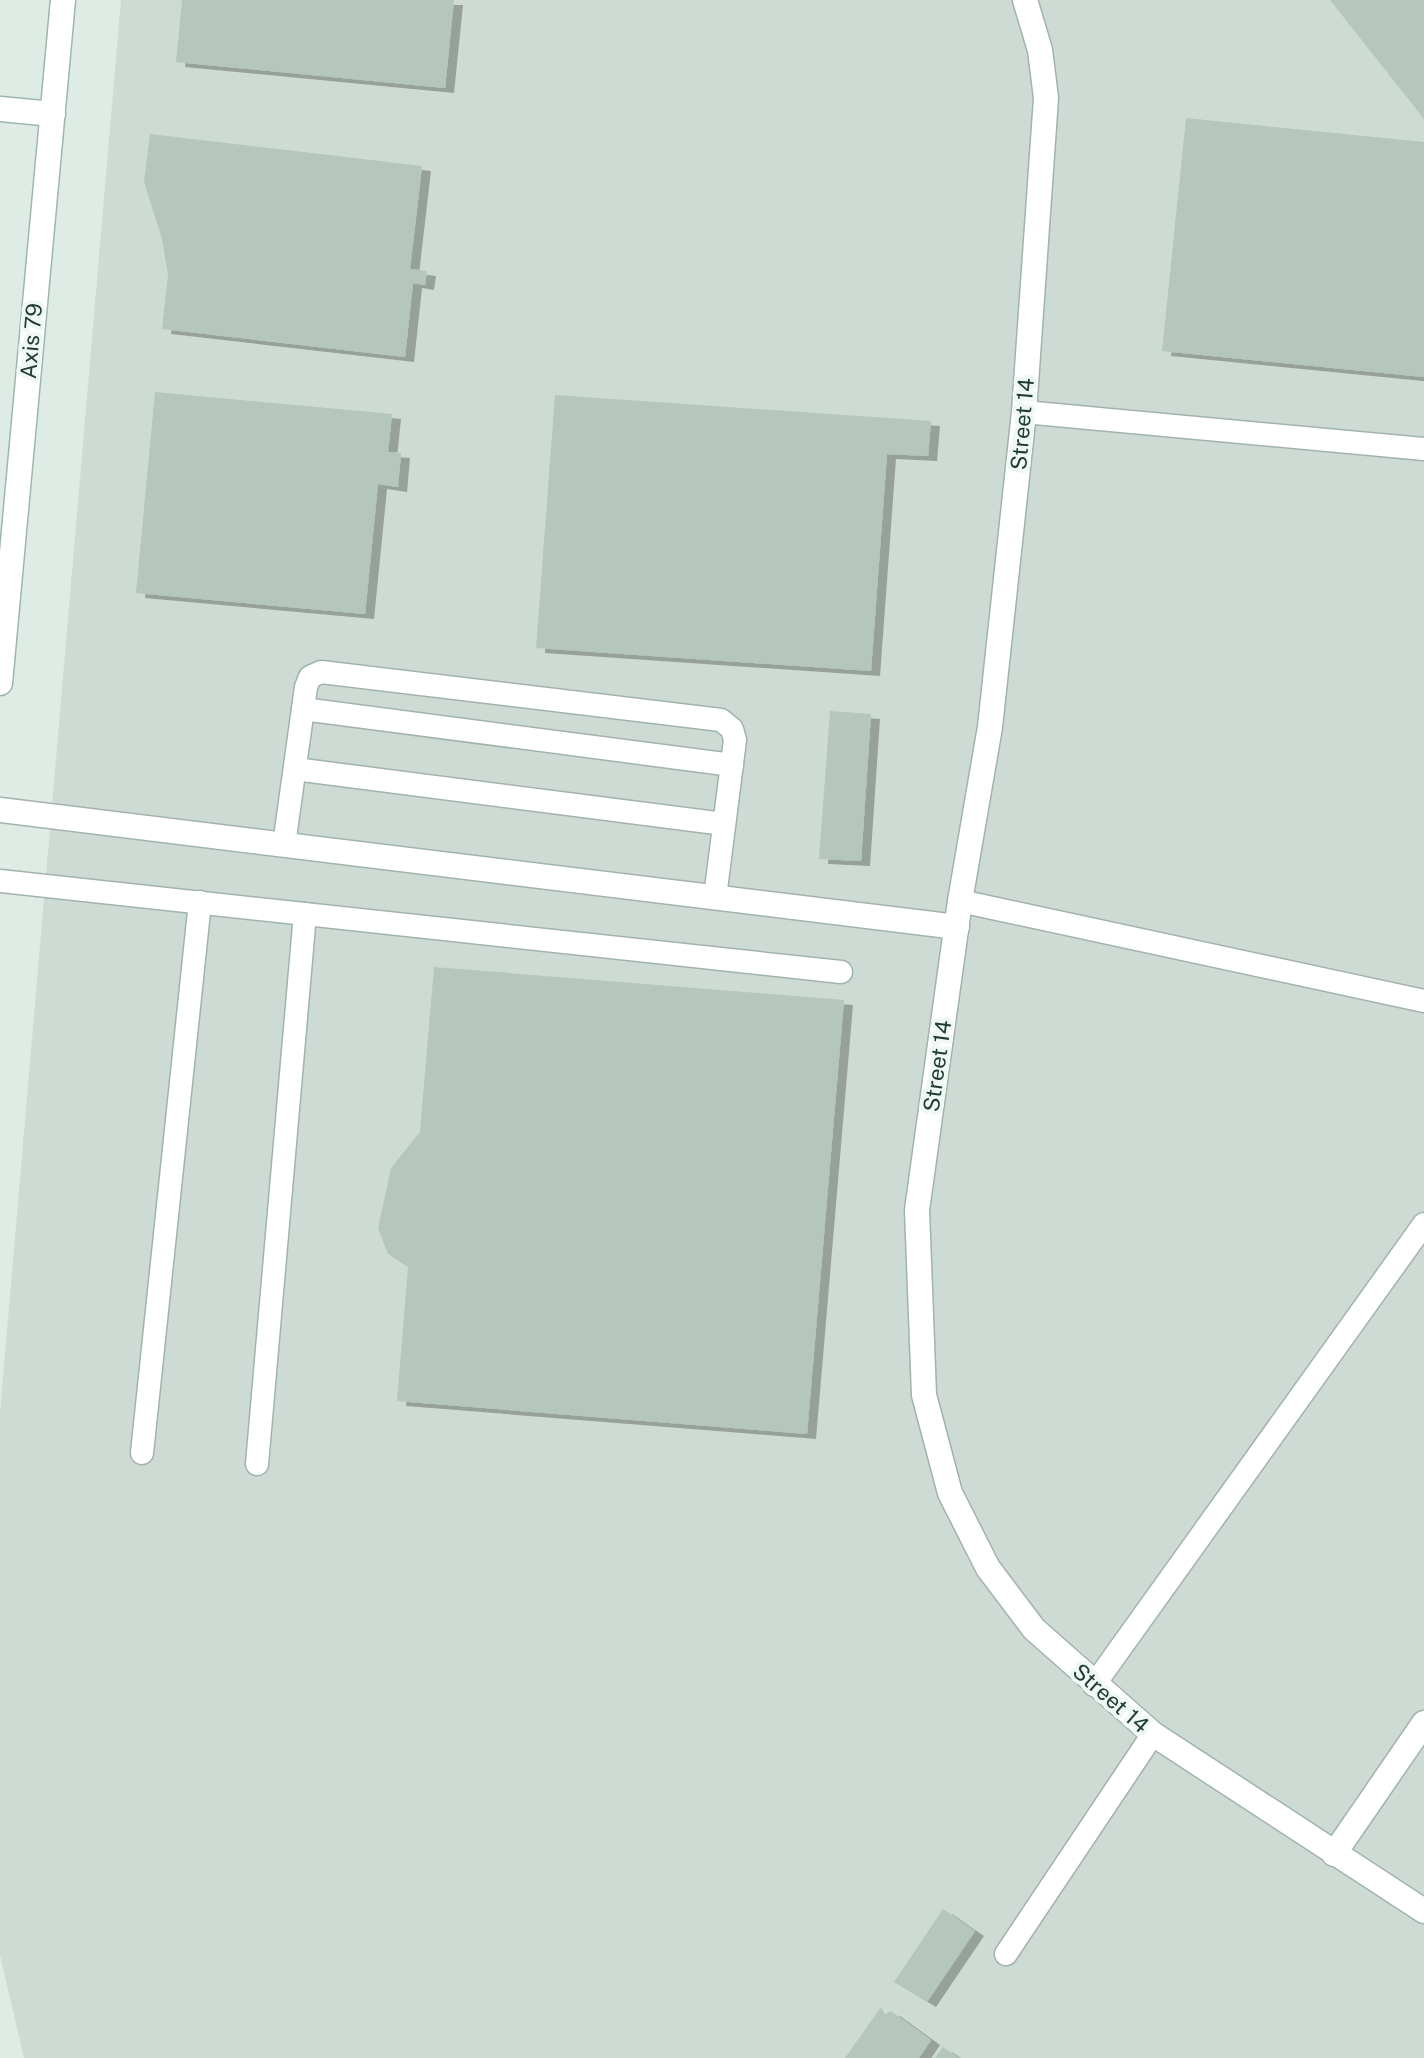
<svg xmlns="http://www.w3.org/2000/svg" width="1424" height="2058" font-family="'Public Sans',sans-serif">
<defs>
<filter id="shadow"><feDropShadow dx="9" dy="5" stdDeviation="0" flood-color="#0004"/></filter>
</defs>
<rect width="100%" height="100%" fill="#dfebe5"/>
<path fill="#cddbd4" d="M121,0H1424V2058H24L0,1955V1413Z"/>
<g fill="#b4c6be" filter="url(#shadow)">
<path d="M182,0H454L445,88L176,62Z"/>
<path d="M1330,0H1424V119Z"/>
<path d="M1186,118L1424,142V377L1162,351Z"/>
<path d="M150,134L422,166L410,269L427,271L425,285L413,283L405,357L162,329L168,275L162,239L144,182Z"/>
<path d="M155,392L392,414L388,452L401,453L398,487L378,484L365,614L136,593Z"/>
<path d="M555,395L931,421L928,456L887,454L871,671L536,648Z"/>
<path d="M830,711L871,714L861,861L819,859Z"/>
<path d="M434,967L844,1000L807,1434L397,1401L408,1267L388,1254L378,1228L391,1168L420,1132Z"/>
<path d="M943,1909L975,1931L927,2002L894,1982Z"/>
<path d="M881,2007L885,2014L891,2011L931,2040L919,2058H845Z"/>
<path d="M943,2047L959,2058H935Z"/>
</g>
<g fill="none" stroke-linecap="round" stroke-linejoin="round">
<defs>
<g id="lane">
<path d="M1024,412L1424,449"/>
<path d="M303,709L732,765"/>
<path d="M295,769L724,824"/>
<path d="M284,845L306,687L310,677L321,672L721,720L732,729L735,740L715,897"/>
<path d="M0,881L841,972"/>
<path d="M960,901L1424,1001"/>
<path d="M142,1453L200,902"/>
<path d="M257,1464L305,914"/>
<path d="M1094,1685L1424,1224"/>
<path d="M1006,1954L1153,1734"/>
</g>
<g id="street">
<path d="M1025,0L1040,50L1046,98L1024,412L990,727L960,901L917,1210L924,1395L950,1493L988,1568L1034,1629L1153,1734L1424,1911"/>
<path d="M0,810L957,927"/>
<path d="M1334,1854L1424,1723"/>
</g>
<g id="secondary">
<path d="M0,109L53,114"/>
<path d="M0,683L63,0"/>
</g>
</defs>
<use href="#lane" stroke="#a2b3ac" stroke-width="25"/>
<use href="#street" stroke="#a2b3ac" stroke-width="27"/>
<use href="#secondary" stroke="#9eb7ad" stroke-width="27"/>
<use href="#lane" stroke="#fff" stroke-width="22"/>
<use href="#street" stroke="#fff" stroke-width="24"/>
<use href="#secondary" stroke="#fff" stroke-width="24"/>
</g>
<g text-anchor="middle" stroke-width="8" stroke-linejoin="round" paint-order="stroke">
<g font-size="22" fill="#203c33" stroke="#f0f8f3">
<text transform="translate(31 341) rotate(-85)" y="8">Axis 79</text>
<text transform="translate(1022 424) rotate(-85)" y="8">Street 14</text>
<text transform="translate(937 1066) rotate(-82)" y="8">Street 14</text>
<text transform="translate(1111 1698) rotate(41)" y="8">Street 14</text>
</g>
</g>
</svg>
